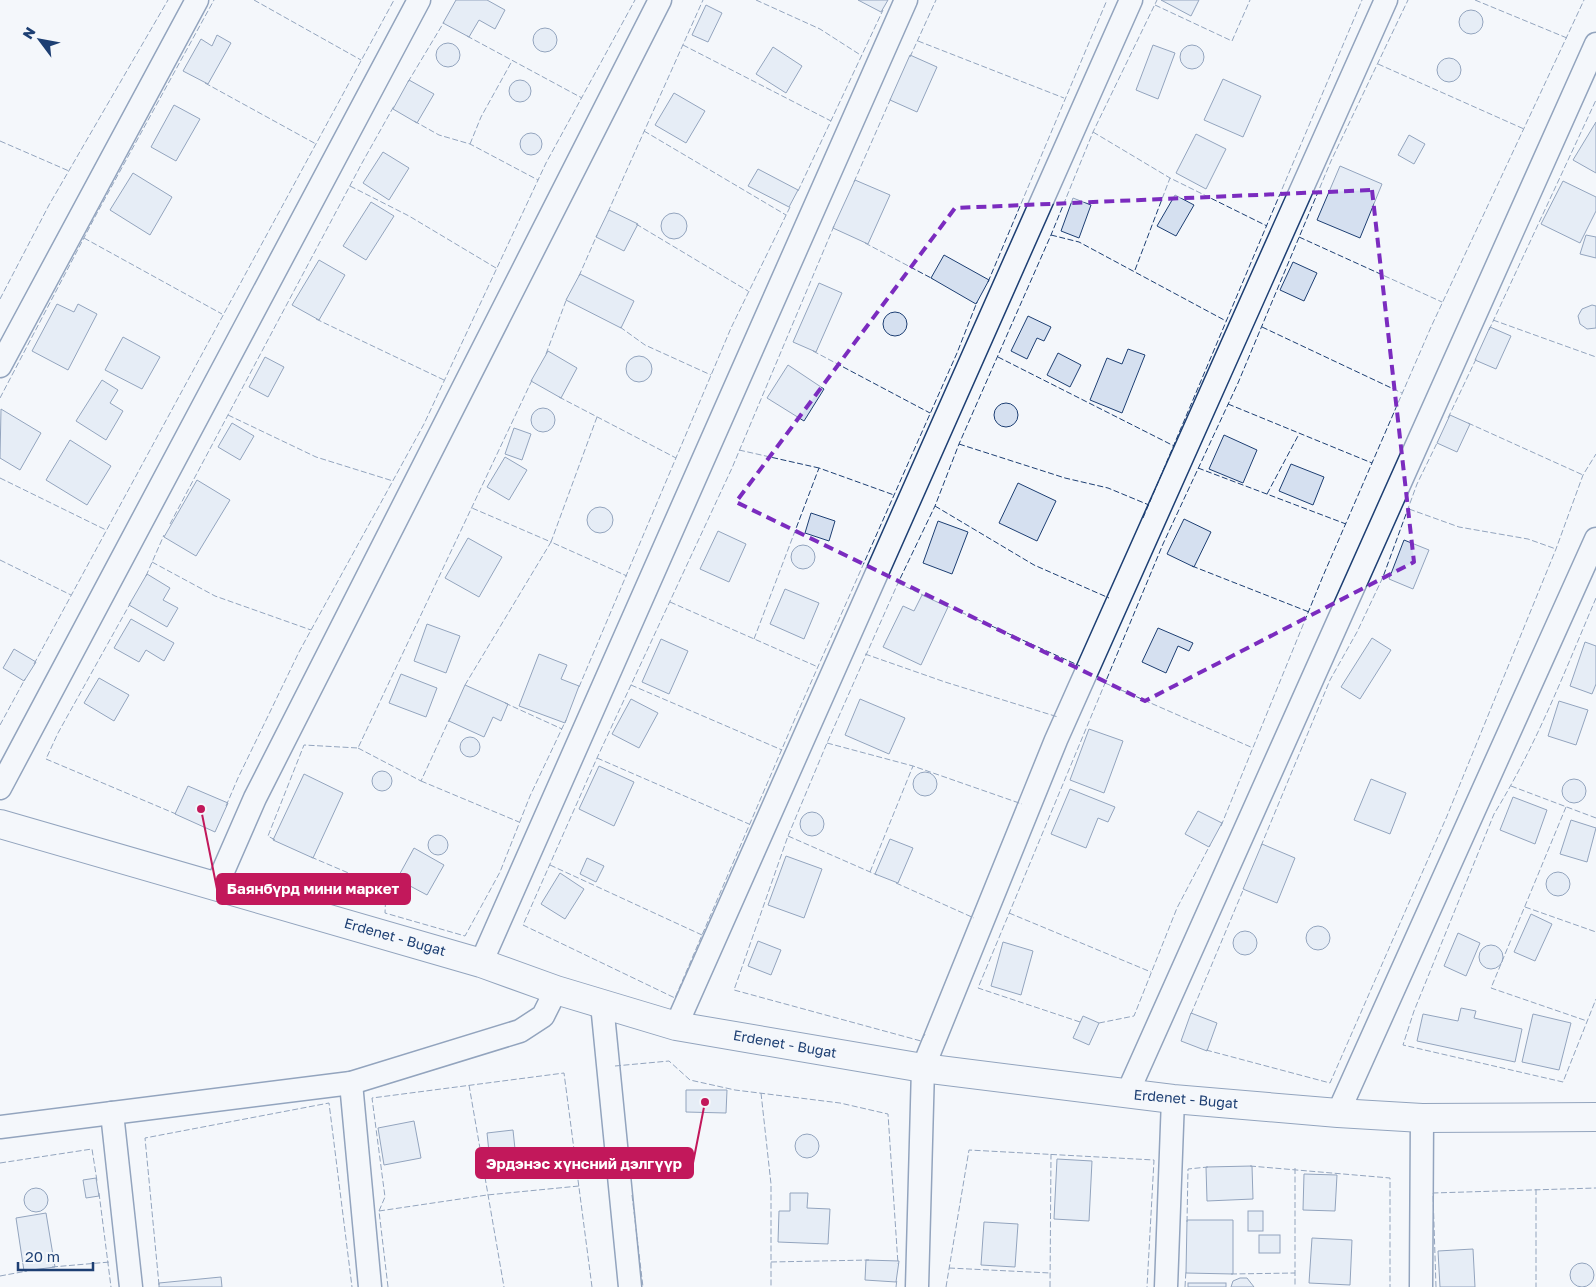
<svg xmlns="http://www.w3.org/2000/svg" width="1596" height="1287" font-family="'Golos Text',sans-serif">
<rect width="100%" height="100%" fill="#f4f7fb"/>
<g fill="#d5e0f0" stroke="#1d3f73">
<path d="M456,0H487L505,10L495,29L479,20L469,37L443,23Z"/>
<path d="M858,0H888L881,12Z"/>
<path d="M1161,0H1199L1191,16Z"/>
<path d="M706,5L722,13L708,42L692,35Z"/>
<circle cx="1471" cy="22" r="12"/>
<circle cx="545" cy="40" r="12"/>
<path d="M217,35L231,43L208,84L183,71L201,39L212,46Z"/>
<circle cx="448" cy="55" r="12"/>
<circle cx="1192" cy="57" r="12"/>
<path d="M1153,45L1175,53L1158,99L1136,90Z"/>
<path d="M773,47L802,66L786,93L756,74Z"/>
<path d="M910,55L937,67L917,112L890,100Z"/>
<circle cx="1449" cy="70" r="12"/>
<path d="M1223,79L1261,96L1243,137L1204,120Z"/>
<circle cx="520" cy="91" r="11"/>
<path d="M409,80L434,94L417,123L393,109Z"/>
<path d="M674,93L705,111L686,143L655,125Z"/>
<path d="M174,105L200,119L176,161L151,147Z"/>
<path d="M1596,122V173L1573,160Z"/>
<circle cx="531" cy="144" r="11"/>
<path d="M1196,134L1226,149L1206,189L1176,173Z"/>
<path d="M1409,135L1425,144L1414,164L1398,155Z"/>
<path d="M383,152L409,168L389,200L363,183Z"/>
<path d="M1340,166L1382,184L1360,238L1317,220Z"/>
<path d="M758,169L798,190L789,207L748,186Z"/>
<path d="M133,173L172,197L150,235L110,210Z"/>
<path d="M855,180L890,195L868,244L833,228Z"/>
<path d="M1563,181L1596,197V211L1580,243L1541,224Z"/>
<path d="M1175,195L1194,205L1176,236L1157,226Z"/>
<path d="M1073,198L1091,205L1079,238L1061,231Z"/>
<path d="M371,202L394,216L366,260L343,246Z"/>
<path d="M609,210L638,224L624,251L596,237Z"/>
<circle cx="674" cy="226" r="13"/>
<path d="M1586,235L1596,237V258L1580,254Z"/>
<path d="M944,255L989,280L976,304L931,278Z"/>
<path d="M319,260L345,275L319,320L292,305Z"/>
<path d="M1293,262L1317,273L1304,301L1280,290Z"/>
<path d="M580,274L634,301L621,328L566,300Z"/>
<path d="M819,283L842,293L816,352L793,342Z"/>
<path d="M57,304L74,312L78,304L97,314L68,370L32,351Z"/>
<path d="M1592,305L1596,306V328L1587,329L1580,324L1578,316L1582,309Z"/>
<circle cx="895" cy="324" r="12"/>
<path d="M1028,316L1051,327L1044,341L1037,338L1027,359L1011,351Z"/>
<path d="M1490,327L1511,336L1496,369L1475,360Z"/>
<path d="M123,337L160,357L142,389L105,370Z"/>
<path d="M1128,349L1145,355L1122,413L1090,400L1107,358L1122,364Z"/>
<path d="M548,351L577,368L561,398L531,381Z"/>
<path d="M1058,353L1081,365L1070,387L1047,375Z"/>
<circle cx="639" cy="369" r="13"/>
<path d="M265,357L284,367L268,397L249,387Z"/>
<path d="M788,365L824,389L804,421L767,398Z"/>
<path d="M102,380L118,390L110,403L123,411L106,440L76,421Z"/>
<circle cx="1006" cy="415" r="12"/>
<circle cx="543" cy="420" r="12"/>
<path d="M1,409L41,433L20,470L0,458Z"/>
<path d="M1450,415L1470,424L1457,452L1437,443Z"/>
<path d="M232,423L254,436L240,460L218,447Z"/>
<path d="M514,428L531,434L522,460L505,454Z"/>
<path d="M1224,435L1257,450L1243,483L1209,469Z"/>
<path d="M70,440L111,466L87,505L46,480Z"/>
<path d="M505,457L527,470L509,500L487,487Z"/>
<path d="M1291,464L1324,477L1313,505L1279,491Z"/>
<path d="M197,480L230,500L196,556L164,537Z"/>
<path d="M1018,483L1056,501L1037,541L999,523Z"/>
<circle cx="600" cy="520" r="13"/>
<path d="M811,513L835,521L829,541L805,533Z"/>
<path d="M1184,519L1211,532L1194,567L1167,554Z"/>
<path d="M938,521L968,532L952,574L923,563Z"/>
<path d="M718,531L746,544L729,582L700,569Z"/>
<path d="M468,538L502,557L479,597L445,578Z"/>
<path d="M1404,540L1429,550L1413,589L1389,579Z"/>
<circle cx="803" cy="557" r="12"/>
<path d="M147,574L170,588L163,600L178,608L167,627L129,605Z"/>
<path d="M785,589L819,603L804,639L770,624Z"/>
<path d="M922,595L948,607L921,665L883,647L903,606L914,611Z"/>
<path d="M131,619L174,643L164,661L146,650L139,662L114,648Z"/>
<path d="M427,624L460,636L446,673L414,661Z"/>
<path d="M1158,628L1193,643L1189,651L1178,646L1166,673L1142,662Z"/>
<path d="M1372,638L1391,650L1360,699L1341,687Z"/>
<path d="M661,639L688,651L669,694L642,682Z"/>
<path d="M1585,642L1596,646V684L1592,694L1570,686Z"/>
<path d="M14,649L36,662L24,681L3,668Z"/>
<path d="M539,654L567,665L561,679L579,686L565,723L519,706Z"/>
<path d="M401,674L437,688L426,717L389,703Z"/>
<path d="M99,678L129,695L114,721L84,703Z"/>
<path d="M465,685L508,704L501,721L493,717L484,737L449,721Z"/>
<path d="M631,699L658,713L639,748L612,734Z"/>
<path d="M860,699L905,718L889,754L845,735Z"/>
<path d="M1559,701L1588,710L1576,745L1548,736Z"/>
<path d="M1089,729L1123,741L1104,793L1070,780Z"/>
<circle cx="470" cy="747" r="10"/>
<path d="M599,766L634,782L614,826L579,809Z"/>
<circle cx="382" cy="781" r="10"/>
<circle cx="925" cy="784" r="12"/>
<path d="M304,774L343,793L313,858L273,840Z"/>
<circle cx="1574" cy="791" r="12"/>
<path d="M1371,779L1406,793L1390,834L1354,820Z"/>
<path d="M188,786L228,803L215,832L175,814Z"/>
<path d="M1070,789L1115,807L1108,822L1098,818L1086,848L1051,834Z"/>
<path d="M1513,797L1547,810L1535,844L1500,830Z"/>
<path d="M1198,811L1222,823L1209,847L1185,834Z"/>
<circle cx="812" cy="824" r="12"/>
<path d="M1571,820L1596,828L1587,862L1560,854Z"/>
<circle cx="438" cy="845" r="10"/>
<path d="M890,839L913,848L898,883L875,874Z"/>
<path d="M1262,844L1295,858L1277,903L1243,889Z"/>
<path d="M414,848L444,865L427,895L397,879Z"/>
<path d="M786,856L822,869L804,918L768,905Z"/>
<path d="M587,858L604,866L596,882L580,874Z"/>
<circle cx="1558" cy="884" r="12"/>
<path d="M560,873L584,889L565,919L541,904Z"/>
<path d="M1531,914L1552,924L1535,961L1514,952Z"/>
<circle cx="1318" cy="938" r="12"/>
<circle cx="1245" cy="943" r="12"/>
<path d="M1458,933L1480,943L1466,976L1444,966Z"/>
<path d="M758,941L781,950L771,975L748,966Z"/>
<path d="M1003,942L1033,951L1021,995L991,986Z"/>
<circle cx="1491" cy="957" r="12"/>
<path d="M1461,1008L1476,1011L1474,1018L1522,1029L1515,1062L1417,1041L1423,1014L1458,1021Z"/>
<path d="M1191,1013L1217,1023L1207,1051L1181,1041Z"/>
<path d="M1533,1014L1571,1023L1559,1070L1522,1062Z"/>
<path d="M1083,1016L1099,1023L1089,1045L1073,1038Z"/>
<path d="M686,1090H727L726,1113L686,1112Z"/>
<path d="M414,1121L421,1158L384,1165L378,1128Z"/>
<path d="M513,1130L517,1168L491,1171L487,1133Z"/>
<circle cx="807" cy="1146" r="12"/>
<path d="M1057,1159L1092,1161L1089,1221L1054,1219Z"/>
<path d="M1252,1166L1253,1199L1207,1201L1206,1167Z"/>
<path d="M1304,1174L1337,1175L1335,1211L1303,1210Z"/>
<path d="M96,1178L99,1196L86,1198L83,1180Z"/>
<circle cx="36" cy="1200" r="12"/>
<path d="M790,1193H808L807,1208L830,1209L828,1244L778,1242L779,1211H790Z"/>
<rect x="1248" y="1211" width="15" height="20"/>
<path d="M46,1213L55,1267L24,1271L16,1218Z"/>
<path d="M1187,1220H1233V1274L1186,1273Z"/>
<path d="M984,1222L1018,1224L1015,1267L981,1265Z"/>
<rect x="1259" y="1235" width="21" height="18"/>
<path d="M1312,1238L1352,1240L1350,1285L1309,1283Z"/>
<path d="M1473,1249L1475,1287H1440L1438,1251Z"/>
<path d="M866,1260L899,1261L896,1282L865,1280Z"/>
<circle cx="1582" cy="1275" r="12"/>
<path d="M221,1277L222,1287H159V1283Z"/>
<path d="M1240,1278H1247L1254,1287H1231L1233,1281Z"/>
<rect x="1188" y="1283" width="38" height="4"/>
</g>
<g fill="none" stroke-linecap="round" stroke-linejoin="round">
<defs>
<g id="street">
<path d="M0,366L197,0"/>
<path d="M0,788L419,0"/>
<path d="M217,885L255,798L660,0"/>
<path d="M481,963L906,0"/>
<path d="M602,1004L630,1287"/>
<path d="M676,1026L1131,0"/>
<path d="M351,1083L370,1287"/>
<path d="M1127,1094L1596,44"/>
<path d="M112,1113L131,1287"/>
<path d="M1338,1113L1596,539"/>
<path d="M0,1127L351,1083L520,1031L543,1016L556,990"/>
<path d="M917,1287L923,1068L1056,740L1386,0"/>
<path d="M1166,1287L1173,1099"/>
<path d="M1421,1287L1422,1118"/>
</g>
<path id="secondary" d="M0,824L481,963L556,990L676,1026L923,1068L1173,1099L1338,1113L1422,1118L1596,1117"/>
</defs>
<use href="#street" stroke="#1d3f73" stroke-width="25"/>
<use href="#secondary" stroke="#1d3f73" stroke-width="30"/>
<use href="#street" stroke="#f4f7fb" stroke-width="22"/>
<use href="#secondary" stroke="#f4f7fb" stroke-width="28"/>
<g stroke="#1d3f73" stroke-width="1" stroke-dasharray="6 2.5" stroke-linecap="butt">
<path d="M254,0L361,60"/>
<path d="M756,0L820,29L862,56"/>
<path d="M1475,0L1567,38"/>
<path d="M1155,5L1232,41L1250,0"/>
<path d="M467,36L582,98"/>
<path d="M918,41L1064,98"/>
<path d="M683,45L831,121"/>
<path d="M910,57L936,0"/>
<path d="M1378,64L1524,129"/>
<path d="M408,82L444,22"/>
<path d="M205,83L316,144"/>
<path d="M414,121L439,135L470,144L538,180"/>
<path d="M644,131L786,215"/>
<path d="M1093,132L1170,178"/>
<path d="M0,141L69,171"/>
<path d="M470,144L481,117L512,61"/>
<path d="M854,182L891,98"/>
<path d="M350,186L409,216L496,268"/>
<path d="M798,191L883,10"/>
<path d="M608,212L703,0"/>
<path d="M636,224L748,291"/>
<path d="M834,226L732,468L597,758L523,925L675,998L797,714L957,353L977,302"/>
<path d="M1051,235L1079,242L1226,321"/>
<path d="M1299,237L1442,302"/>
<path d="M84,238L222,314"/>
<path d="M865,243L933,279"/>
<path d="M1135,270L1170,178L1267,226"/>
<path d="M579,276L597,235"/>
<path d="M988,282L1107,0"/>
<path d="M0,299L49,205L168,0"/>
<path d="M316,319L444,380"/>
<path d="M1493,320L1596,357"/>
<path d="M620,327L645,345L711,375"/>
<path d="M1262,327L1402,393"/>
<path d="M1489,330L1596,100"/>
<path d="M813,351L930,413"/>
<path d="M546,354L567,298"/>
<path d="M998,357L1174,446"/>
<path d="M559,397L676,458"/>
<path d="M0,398L97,213L214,0"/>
<path d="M1228,404L1372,463"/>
<path d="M228,415L316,457L393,481"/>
<path d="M597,417L551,542L627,576"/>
<path d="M1448,418L1477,357"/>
<path d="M1468,423L1583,475"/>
<path d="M959,444L1065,478L1108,488L1149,505"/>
<path d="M739,450L819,468"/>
<path d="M1198,468L1346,524"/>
<path d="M0,478L106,530"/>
<path d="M1267,494L1299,434"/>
<path d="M935,506L1034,565L1109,598"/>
<path d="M1409,509L1459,527L1528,539L1556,549"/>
<path d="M1143,518L1362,0"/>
<path d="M170,524L362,163L394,106"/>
<path d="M0,560L71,595"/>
<path d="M152,562L215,596L311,630"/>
<path d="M1192,566L1309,612"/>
<path d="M146,576L164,535"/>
<path d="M898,583L925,596"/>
<path d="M1596,598C1565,671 1536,746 1494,814L1414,1011L1403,1045L1563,1082L1596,999"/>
<path d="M131,602L58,733L46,759L176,814"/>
<path d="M670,602L818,667"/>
<path d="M945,605L1080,666"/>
<path d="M754,639L819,468L894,495"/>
<path d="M865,654L945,682L1058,717"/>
<path d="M34,664L394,0"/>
<path d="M1105,683L1253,748"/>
<path d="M465,685L551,542L472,508"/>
<path d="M631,685L782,750"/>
<path d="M579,687L731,328L791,205"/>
<path d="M505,703L562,729"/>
<path d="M0,725L25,679"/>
<path d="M827,743L913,766L1022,804"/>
<path d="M358,748L421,781L450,718"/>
<path d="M597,758L749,824"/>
<path d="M421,781L519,822"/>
<path d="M1511,786L1596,818"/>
<path d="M226,806L238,778L299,652L424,424L546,163L635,0"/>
<path d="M1566,807L1491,988L1587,1021"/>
<path d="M1221,826L1323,576L1431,327L1584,0"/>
<path d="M788,836L877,875"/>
<path d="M275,840L268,836L304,745L358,748L533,378"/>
<path d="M1261,846L1330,680L1357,632L1383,577L1417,484L1438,441"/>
<path d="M311,857L386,889L385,913L465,936L500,872L530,796L566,720"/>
<path d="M550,865L702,935"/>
<path d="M870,872L913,766"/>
<path d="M896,883L974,918"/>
<path d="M1525,907L1596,932"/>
<path d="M1009,913L1151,972"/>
<path d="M1191,1014L1244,888"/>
<path d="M1080,1022L978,988L1163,544L1238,383L1331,161L1408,0"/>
<path d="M1099,1023L1134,1016L1177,908L1210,845"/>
<path d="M925,1034L921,1041L734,990L788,836L827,743L898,583L935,506L959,444L1051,235L1093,132L1157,0"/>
<path d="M1206,1050L1330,1083L1447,816L1556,549L1583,475L1596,454"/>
<path d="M615,1066L669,1061L690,1080L735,1090L840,1103L888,1114L898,1264"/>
<path d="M469,1085L504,1287"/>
<path d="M761,1093L771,1184V1287"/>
<path d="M0,1163L92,1149L97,1181"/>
<path d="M1250,1166L1390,1178V1287"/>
<path d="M1295,1168V1287"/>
<path d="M1536,1189V1287"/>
<path d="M99,1193L111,1287"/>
<path d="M632,1195L643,1287"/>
<path d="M379,1211L487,1195L579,1186"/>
<path d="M1187,1222L1188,1169L1208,1167"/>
<path d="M771,1262L869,1260"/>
<path d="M52,1267L110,1262"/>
<path d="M949,1268L1050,1273"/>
<path d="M1231,1274L1295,1273"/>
<path d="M0,1276L27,1271"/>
<path d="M159,1285L145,1138L329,1103L352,1287"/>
<path d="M388,1287L379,1211L385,1197L372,1098L564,1073L592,1287"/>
<path d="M896,1287L897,1279"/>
<path d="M946,1287L969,1150L1154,1160L1147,1287"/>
<path d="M1050,1287L1051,1154"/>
<path d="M1185,1287L1186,1270"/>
<path d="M1436,1287L1433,1193L1596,1188"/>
</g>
</g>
<path d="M0 0H1596V1287H0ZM1372,190L1414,562L1145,701L736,502L955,208Z" fill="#f4f7fb" fill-opacity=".55" fill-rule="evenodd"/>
<path fill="none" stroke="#7b2cbf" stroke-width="4" stroke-dasharray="10 6" stroke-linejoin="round" d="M1372,190L1414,562L1145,701L736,502L955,208Z"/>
<g text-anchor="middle" stroke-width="4" stroke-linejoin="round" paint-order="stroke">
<g font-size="14" fill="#1d3f73" stroke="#f4f7fb">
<text transform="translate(395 937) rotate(16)" y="5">Erdenet - Bugat</text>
<text transform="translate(785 1044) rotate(10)" y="5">Erdenet - Bugat</text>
<text transform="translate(1186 1099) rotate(5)" y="5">Erdenet - Bugat</text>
</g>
</g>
<path fill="none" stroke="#c2185b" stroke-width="2" d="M201 809L217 889M705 1102L693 1163"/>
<g fill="#c2185b" stroke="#f4f7fb" stroke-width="2">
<circle cx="201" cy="809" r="5"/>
<circle cx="705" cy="1102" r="5"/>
</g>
<g fill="#c2185b" stroke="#c2185b" stroke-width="2">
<rect x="217" y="874" width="193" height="30" rx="5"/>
<rect x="476" y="1148" width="217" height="30" rx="5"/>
</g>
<g font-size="15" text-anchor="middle" font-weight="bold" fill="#fff">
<text x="313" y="894">Баянбүрд мини маркет</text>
<text x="584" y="1169">Эрдэнэс хүнсний дэлгүүр</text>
</g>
<g transform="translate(40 40) rotate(302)" stroke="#f4f7fb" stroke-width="4" paint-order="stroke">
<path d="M0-4L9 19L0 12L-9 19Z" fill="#1d3f73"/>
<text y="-8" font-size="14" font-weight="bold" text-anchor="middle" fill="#1d3f73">N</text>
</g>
<path d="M18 1262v8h75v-8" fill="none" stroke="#1d3f73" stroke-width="2.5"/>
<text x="25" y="1262" font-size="15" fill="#1d3f73" stroke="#f4f7fb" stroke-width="4" paint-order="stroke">20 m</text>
</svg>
